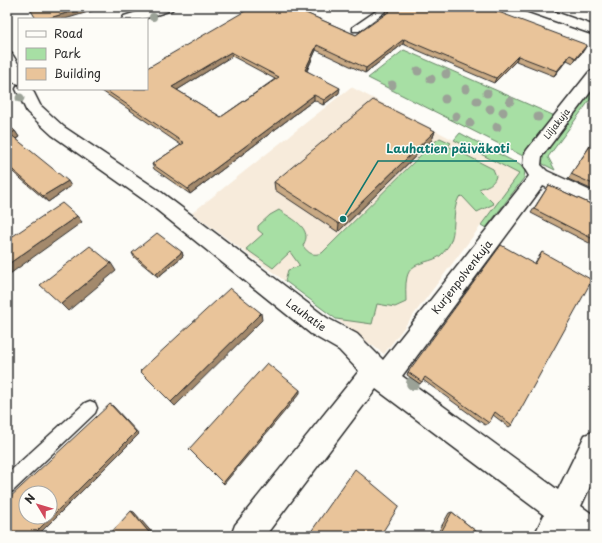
<svg xmlns="http://www.w3.org/2000/svg" width="602" height="543" font-family="'Playpen Sans',sans-serif">
<rect width="100%" height="100%" fill="#fdfcf7"/>
<filter id="ink" filterUnits="userSpaceOnUse"><feTurbulence type="fractalNoise" baseFrequency=".025" numOctaves="2"/><feDisplacementMap in="SourceGraphic" scale="8" xChannelSelector="R" yChannelSelector="G"/><feConvolveMatrix kernelMatrix="1 2 1 2 8 2 1 2 1" color-interpolation-filters="sRGB"/></filter>
<g filter="url(#ink)">
<path fill="#f7ebdb" d="M351,87L520,174L384,354L192,213Z"/>
<g fill="#a7dfa4" stroke="#698568">
<path d="M404,50L555,116L523,156L368,78Z"/>
<path d="M595,84V93L548,157L555,170L537,161Z"/>
<path d="M460,133L520,165L525,171L524,178L486,228L481,225L519,174L454,140Z"/>
<path d="M440,138L451,143L448,146L493,169L496,176C494,185 486,186 479,189L494,204L477,212L462,196L459,197C451,212 457,231 449,245C447,248 444,252 441,255C431,264 411,260 407,277C405,285 406,294 406,302L395,307L377,304L372,324L336,319L285,281L288,270L300,266L290,252L273,268L246,249L263,234L258,230V226L270,215L279,210C287,216 306,224 306,237C306,240 304,243 303,246C309,254 313,256 322,253L433,143Z"/>
</g>
<g fill="none" stroke-linecap="round" stroke-linejoin="round">
<defs>
<g id="service">
<path d="M382,7H391L359,31H353V27Z"/>
<path d="M90,401L95,403L97,408L95,413L13,491L7,493V474L85,403Z"/>
</g>
<g id="minor">
<path d="M153,7H174L172,10L143,19H122L124,16Z"/>
<path d="M521,7H541L595,26V35L523,10Z"/>
<path d="M7,52L12,54L19,65V84L13,82L7,71Z"/>
<path d="M595,70V86L542,156L541,165L547,171L595,193V210L543,186L402,376L558,490L585,435L595,431V476L581,506L595,516V536H571L567,533L566,536H534L544,515L376,389L265,536H231L235,525L359,371L339,350L311,334L147,202L52,135L27,112L16,89L18,85L19,89H32L40,105L64,127L161,192L327,318L357,334L383,360L529,176L523,166L524,155L527,150L589,72Z"/>
</g>
</defs>
<use href="#service" stroke="#2b2b2b" stroke-width="3"/>
<use href="#minor" stroke="#2b2b2b" stroke-width="3"/>
<use href="#service" fill="#fdfcf7" fill-rule="evenodd"/>
<use href="#minor" fill="#fdfcf7" fill-rule="evenodd"/>
</g>
<g fill="#9ba297">
<circle cx="153" cy="17" r="4"/>
<circle cx="418" cy="71" r="4.5"/>
<circle cx="446" cy="74" r="4.5"/>
<circle cx="431" cy="79" r="4.5"/>
<circle cx="392" cy="85" r="4.5"/>
<circle cx="466" cy="89" r="4.5"/>
<circle cx="487" cy="93" r="4.5"/>
<circle cx="20" cy="98" r="4.5"/>
<circle cx="445" cy="99" r="4.5"/>
<circle cx="477" cy="101" r="4.5"/>
<circle cx="510" cy="101" r="4.5"/>
<circle cx="490" cy="109" r="4.5"/>
<circle cx="503" cy="112" r="4.5"/>
<circle cx="456" cy="116" r="4.5"/>
<circle cx="538" cy="117" r="4.5"/>
<circle cx="470" cy="123" r="4.5"/>
<circle cx="497" cy="127" r="4.5"/>
<circle cx="413" cy="383" r="7"/>
</g>
<g fill="#c8a984" stroke="#2b2b2b" fill-rule="evenodd">
<path d="M252,7H311L303,12L356,35L386,14L385,13L386,9L584,50L573,63L567,60L554,76L516,61L494,83L403,44L365,73L316,50L307,71L339,93L323,105L314,100L190,194L154,169L152,164L181,145L99,89H147ZM232,56L275,79L221,117L177,90Z"/>
<path d="M369,7H380L376,10Z"/>
<path d="M7,125L15,131L19,137L16,139L71,186L48,202L7,167Z"/>
<path d="M435,131L432,140L338,232L275,190L274,182Z"/>
<path d="M595,138V191L568,179Z"/>
<path d="M549,185L595,206V246L531,213Z"/>
<path d="M182,252L183,256L158,277L134,257L132,253Z"/>
<path d="M542,252L512,425L509,427L493,415L489,423L485,425L423,380L420,384L407,375L408,372L534,264Z"/>
<path d="M452,512L482,536H436L449,513Z"/>
</g>
<g fill="#a3896c" stroke="#2b2b2b">
<path d="M87,7H105L65,19H46Z"/>
<path d="M303,7H311L299,14V10Z"/>
<path d="M404,39L403,44L365,73L366,68Z"/>
<path d="M317,45L316,50L305,74V70Z"/>
<path d="M587,45L584,50L573,63L576,58Z"/>
<path d="M231,52L232,56L174,92L172,87Z"/>
<path d="M570,55L567,60L554,76L557,71Z"/>
<path d="M518,56L516,61L494,83L496,78Z"/>
<path d="M340,88L339,93L323,105L324,100Z"/>
<path d="M314,95V100L190,194L188,189Z"/>
<path d="M15,131L19,137L14,140L10,134Z"/>
<path d="M435,131L432,140L338,232L339,224Z"/>
<path d="M68,181L71,186L48,202L43,196Z"/>
<path d="M77,216L82,222L7,276V265Z"/>
<path d="M182,252L183,256L158,277L156,274Z"/>
<path d="M111,263L116,271L68,311L61,304Z"/>
<path d="M261,313L262,320L175,406L171,402Z"/>
<path d="M300,390V393L224,484L223,483Z"/>
<path d="M110,404L113,406L139,434L37,536H32Z"/>
<path d="M131,511L134,512L155,536H152Z"/>
</g>
<g fill="#e9c49a" stroke="#2b2b2b" fill-rule="evenodd">
<path d="M29,7H87L46,19H36Z"/>
<path d="M252,7H303L299,10L356,35L390,11L386,9L388,7H485L587,45L576,58L570,55L557,71L518,56L496,78L404,39L366,68L317,45L305,70L340,88L324,100L314,95L188,189L152,164L184,143L104,89H147V68ZM231,52L279,77L221,117L172,87Z"/>
<path d="M373,100L435,131L339,224L274,182Z"/>
<path d="M7,125L15,131L10,134L68,181L43,196L7,165Z"/>
<path d="M595,139V185L571,174Z"/>
<path d="M549,185L595,206V240L534,209Z"/>
<path d="M62,203L77,216L7,265V240Z"/>
<path d="M157,233L182,252L156,274L132,253Z"/>
<path d="M501,245L535,264L542,252L592,280L512,425L495,412L489,423L425,377L422,382L408,372Z"/>
<path d="M90,246L111,263L61,304L40,285Z"/>
<path d="M230,288L261,313L171,402L140,371Z"/>
<path d="M267,363L300,390L223,483L189,449Z"/>
<path d="M110,404L136,432L32,536H7V500ZM26,493H50V517H26Z"/>
<path d="M355,469L399,506L380,536H308Z"/>
<path d="M131,511L152,536H108Z"/>
<path d="M452,512L482,536H439Z"/>
</g>
</g>
<g text-anchor="middle" stroke-width="3" stroke-linejoin="round" paint-order="stroke">
<g font-size="9" fill="#2b2b2b" stroke="#fdfcf7">
<text transform="translate(557 124) rotate(-52)" y="3">Liljakuja</text>
</g>
<g font-size="11" fill="#2b2b2b" stroke="#fdfcf7">
<text transform="translate(462 277) rotate(-52)" y="4">Kurjenpolvenkuja</text>
<text transform="translate(306 315) rotate(36)" y="4">Lauhatie</text>
</g>
</g>
<path fill="none" stroke="#0f766e" stroke-width="1.5" d="M343 219L378 161H517"/>
<circle fill="#0f766e" stroke="#fdfcf7" stroke-width="1.5" cx="343" cy="219" r="4"/>
<g font-size="12" text-anchor="middle" font-weight="bold" fill="#0f766e" stroke="#fdfcf7" stroke-width="3" stroke-linejoin="round" paint-order="stroke">
<text x="448" y="153">Lauhatien päiväkoti</text>
</g>
<rect width="602" height="543" fill="none" stroke="#fdfcf7" stroke-width="24"/>
<rect x="12" y="12" width="578" height="519" fill="none" stroke="#2b2b2b" stroke-width="1.5" filter="url(#ink)"/>
<rect x="18" y="18" width="130" height="72" fill="#fdfcf7" stroke="#a9a8a5"/>
<rect x="26" y="31" width="20" height="6" fill="#fdfcf7" stroke="#a9a8a5"/>
<text x="54" y="38" font-size="12" fill="#2b2b2b">Road</text>
<rect x="26" y="48" width="20" height="12" fill="#a7dfa4" stroke="#a9a8a5"/>
<text x="54" y="58" font-size="12" fill="#2b2b2b">Park</text>
<rect x="26" y="68" width="20" height="12" fill="#e9c49a" stroke="#a9a8a5"/>
<text x="54" y="78" font-size="12" fill="#2b2b2b">Building</text>
<g transform="translate(38 505) rotate(308)"><circle r="19" fill="#fdfcf7" stroke="#a9a8a5"/>
<path d="M0-3L7 15L0 10L-7 15Z" fill="#d1495b"/>
<text y="-6" font-size="11" font-weight="bold" text-anchor="middle" fill="#2b2b2b">N</text>
</g>
</svg>
